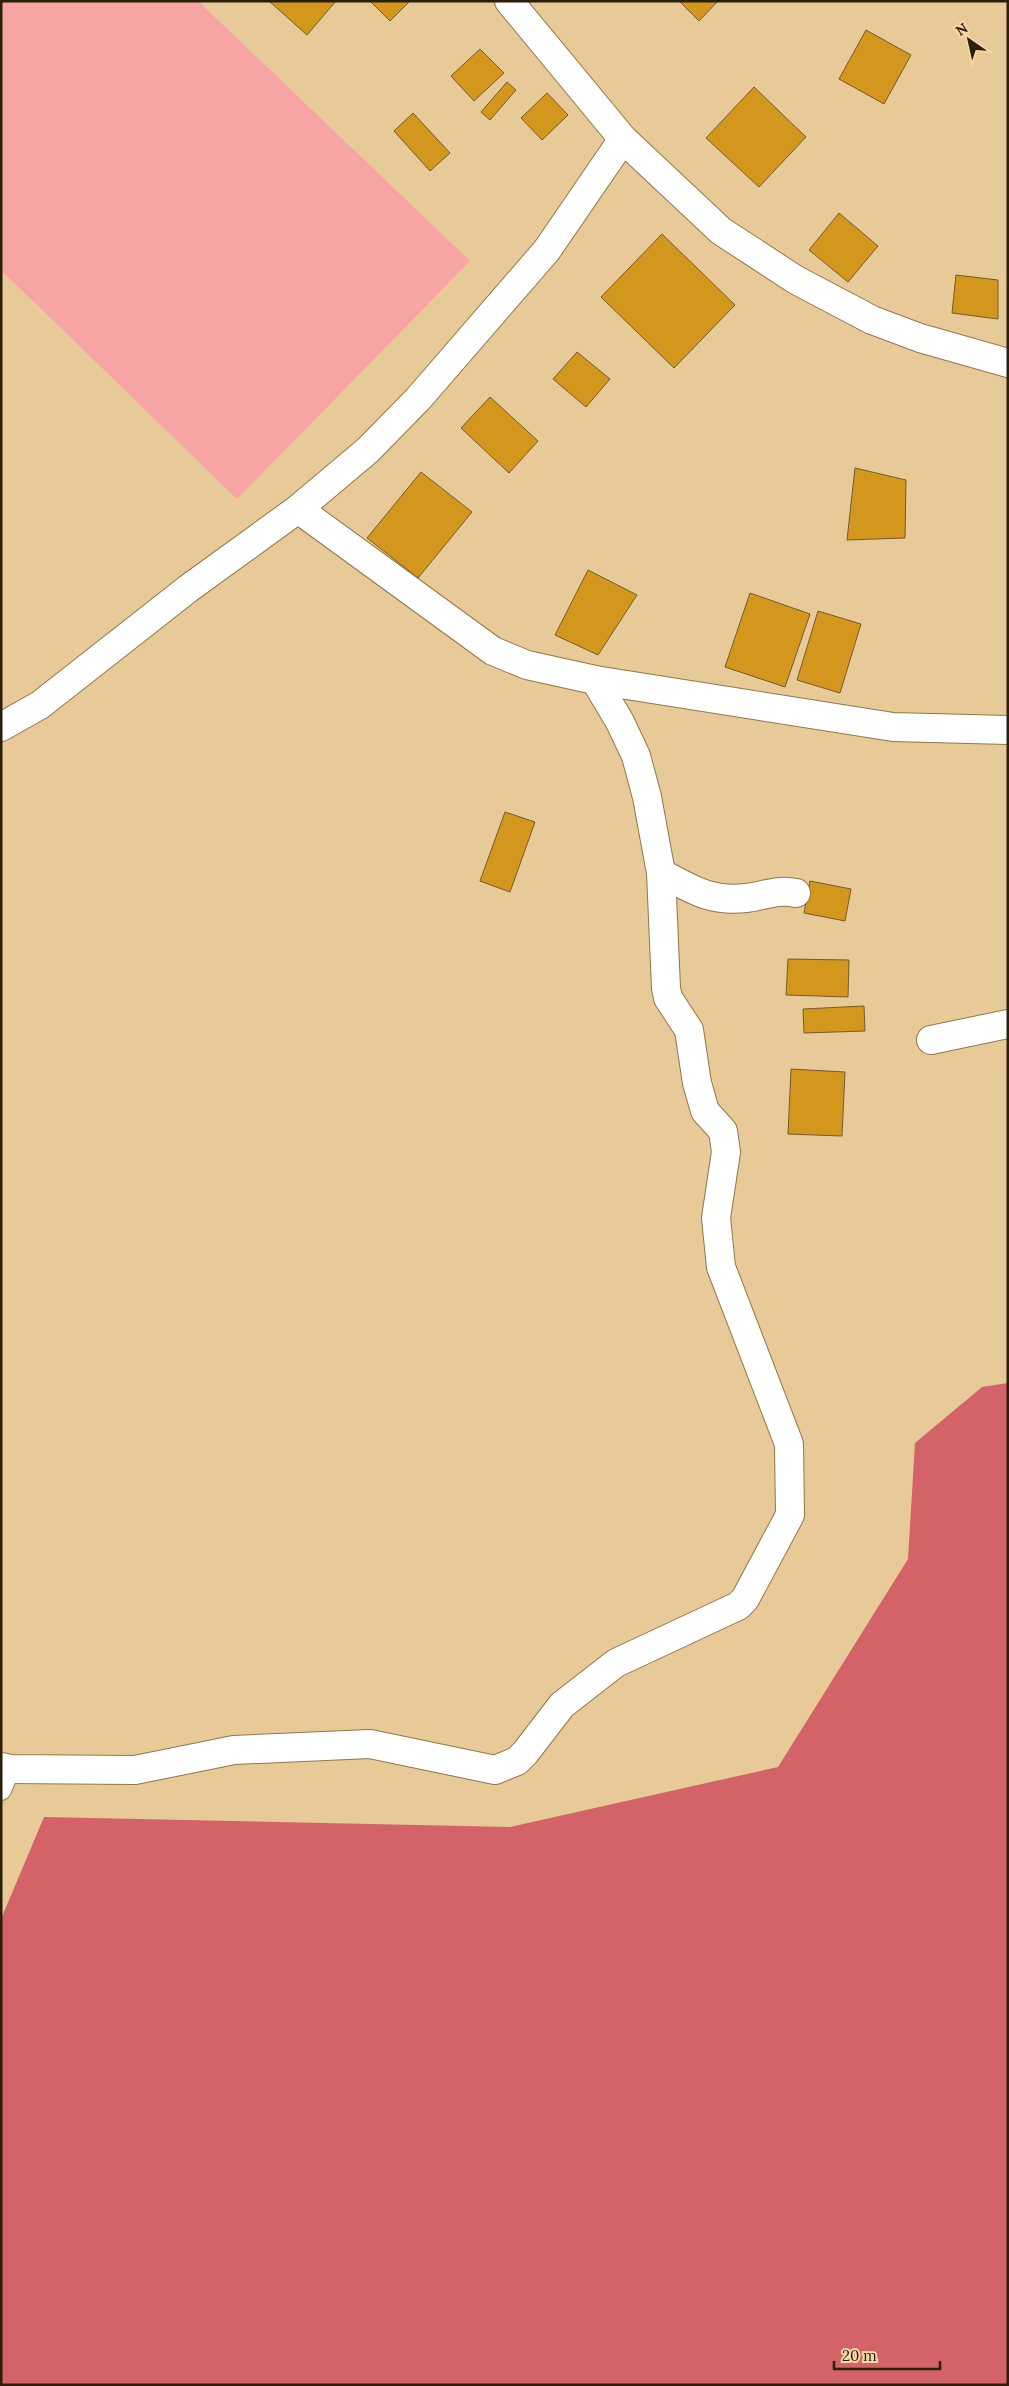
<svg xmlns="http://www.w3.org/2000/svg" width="1009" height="2386" font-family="Lora,serif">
<rect width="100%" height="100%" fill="#e8c998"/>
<path fill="#f7a4a5" d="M1,1H198L470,261L237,499L1,270Z"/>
<path fill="#d36369" d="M1008,1383V2385H1V1919L44,1817L510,1827L778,1767L908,1559L915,1443L982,1387Z"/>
<g fill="#d3971e" stroke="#765a2c">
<path d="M269,1H336L307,35Z"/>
<path d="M370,1H410L390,21Z"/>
<path d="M679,1H718L699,21Z"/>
<path d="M866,30L911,55L884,104L839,79Z"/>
<path d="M480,49L504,73L474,101L451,76Z"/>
<path d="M507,82L516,90L490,120L481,112Z"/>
<path d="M754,87L806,137L759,187L706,138Z"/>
<path d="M547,93L568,115L542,140L521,118Z"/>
<path d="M413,113L450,153L430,171L394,131Z"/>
<path d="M839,213L878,246L848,282L809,250Z"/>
<path d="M662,234L735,305L674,368L601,297Z"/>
<path d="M956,275L998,280V319L952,313Z"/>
<path d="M577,352L610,379L586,407L553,379Z"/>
<path d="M490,397L538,441L509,473L461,428Z"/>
<path d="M855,468L906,480L905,538L847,540Z"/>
<path d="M421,472L472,512L418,578L367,538Z"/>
<path d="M588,570L637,595L598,655L555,635Z"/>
<path d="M750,593L810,614L785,687L725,667Z"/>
<path d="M818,611L861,624L840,693L797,680Z"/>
<path d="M505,812L535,822L510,892L480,881Z"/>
<path d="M810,881L851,889L845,921L804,913Z"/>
<path d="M788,959L849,960L848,997L786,995Z"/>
<path d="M864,1006L865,1031L804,1033L803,1009Z"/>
<path d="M791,1069L845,1072L842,1136L788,1134Z"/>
</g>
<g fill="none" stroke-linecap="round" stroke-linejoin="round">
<defs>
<path id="service" d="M1,1790L10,1769"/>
<g id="minor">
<path d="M509,1L623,139L721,231L796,280L872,320L920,338L1008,363"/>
<path d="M298,509L493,651L527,665L595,680L893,727L1008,730"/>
<path d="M1,727L40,705L189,588L298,509L368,450L418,399L547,250L623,139"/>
<path d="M661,873C691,889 710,902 746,898C763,896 778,889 796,893"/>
<path d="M931,1040L1008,1024"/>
<path d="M1,1767L10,1769L135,1770L234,1750L370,1744L495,1770L517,1761L525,1753L562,1705L616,1663L738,1606L745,1599L790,1515L789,1444L721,1267L716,1218L726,1152L723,1131L705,1111L697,1083L689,1030L668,998L666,988L661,873L647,797L636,756L620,722L595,680"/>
</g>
</defs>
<use href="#service" stroke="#947748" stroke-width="22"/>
<use href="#minor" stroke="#947748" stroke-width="30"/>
<use href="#service" stroke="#fff" stroke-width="20"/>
<use href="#minor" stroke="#fff" stroke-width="28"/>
</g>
<rect width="1009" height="2386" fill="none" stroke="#2a1f0b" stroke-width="5"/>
<g transform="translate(969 40) rotate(326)" stroke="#f5d6a4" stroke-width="4" paint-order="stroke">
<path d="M0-4L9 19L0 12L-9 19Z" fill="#2a1f0b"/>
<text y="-8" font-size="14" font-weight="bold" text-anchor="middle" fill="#2a1f0b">N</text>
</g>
<path d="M834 2361v8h106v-8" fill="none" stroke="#2a1f0b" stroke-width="2.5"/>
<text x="842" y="2361" font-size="15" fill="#2a1f0b" stroke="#f5d6a4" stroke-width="4" paint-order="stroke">20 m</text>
</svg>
